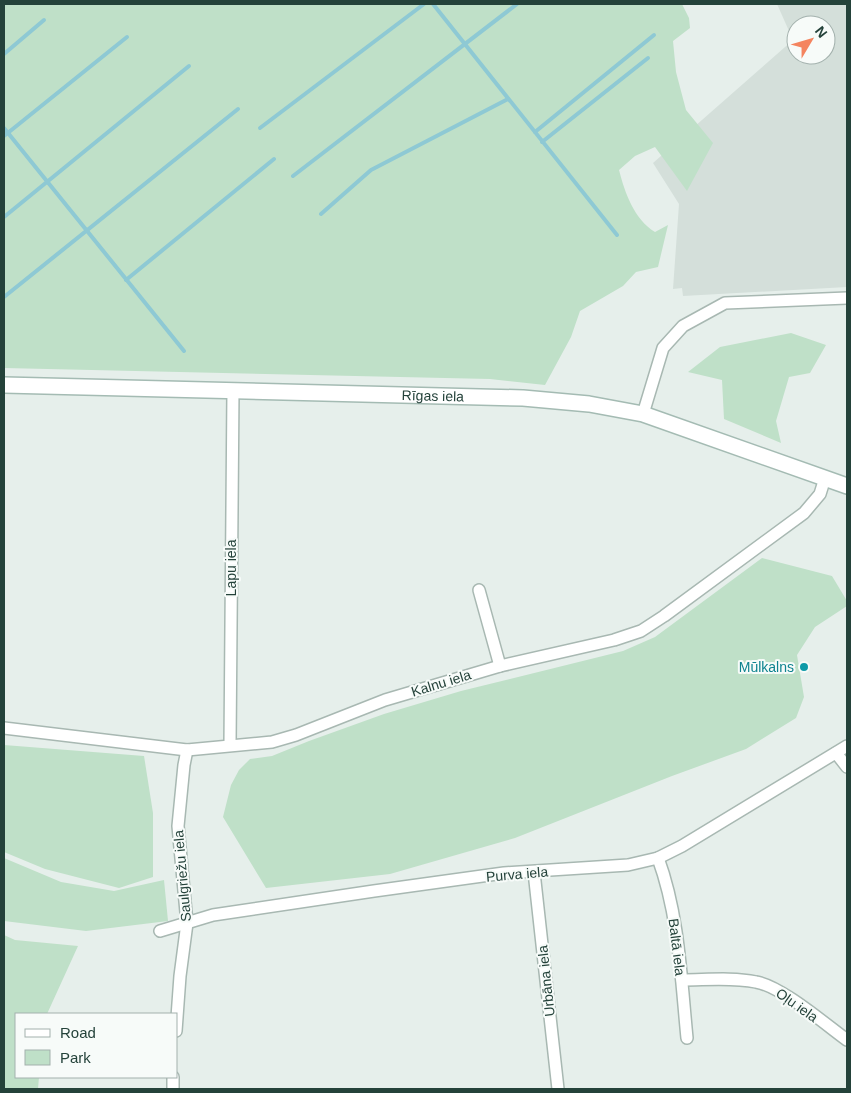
<svg xmlns="http://www.w3.org/2000/svg" width="851" height="1093" font-family="Helvetica,sans-serif">
<rect width="100%" height="100%" fill="#e6efeb"/>
<path fill="#d4dfda" fill-rule="evenodd" d="M777,4H847V287L683,296L682,288L673,289L679,204L653,163L793,40ZM796,25H826V55H796Z"/>
<g fill="#bfe0c8">
<path d="M4,4H682L689,18L690,28L673,41L676,72L686,110L713,143L687,191L655,147L635,156L619,170C625,193 634,219 655,232L668,225L658,267L636,272L623,286L580,311L571,337L545,385L490,379L4,368Z"/>
<path d="M791,333L826,345L810,373L789,377L776,421L781,443L724,419L722,380L688,372L720,347Z"/>
<path d="M762,558L832,576L847,601V606L815,627L797,655L804,697L796,718L746,749L672,776L515,838L390,874L266,888L223,817L231,785L239,770L250,759L272,756L309,741L384,714L461,691L623,651L655,637Z"/>
<path d="M4,745L144,756L153,813V877L119,888L45,869L4,852Z"/>
<path d="M4,858L61,882L114,891L164,880L168,921L86,931L4,921Z"/>
<path d="M4,935L15,940L78,946L47,1014H16V1077H39L38,1089H4Z"/>
</g>
<g fill="none" stroke-linecap="round" stroke-linejoin="round">
<g stroke="#8ec9d4" stroke-width="4">
<path d="M433,4L617,235"/>
<path d="M4,54L44,20"/>
<path d="M4,128L184,351"/>
<path d="M260,128L424,4"/>
<path d="M535,132L654,35"/>
<path d="M4,136L127,37"/>
<path d="M542,142L648,58"/>
<path d="M293,176L517,4"/>
<path d="M321,214L371,170L508,99"/>
<path d="M4,217L189,66"/>
<path d="M126,280L274,159"/>
<path d="M4,297L238,109"/>
</g>
<defs>
<g id="minor">
<path d="M643,414L663,348L683,326L725,303L847,298"/>
<path d="M479,590L500,666"/>
<path d="M4,728L187,750L272,742L296,735L385,700L500,666L614,640L641,631L664,616L804,513L820,494L825,478"/>
<path d="M230,745L233,390"/>
<path d="M836,753L847,767"/>
<path d="M658,858C679,915 681,978 687,1038"/>
<path d="M534,872L558,1089"/>
<path d="M160,931L213,915L374,891L504,873L628,865L658,858L682,846L847,746"/>
<path d="M682,980C706,980 732,977 756,982C781,986 825,1024 847,1040"/>
<path d="M176,1031L180,976L187,923L178,826L184,765L187,750"/>
<path d="M173,1089V1077"/>
</g>
<g id="secondary">
<path id="s1" d="M4,385L523,398L589,404L643,414L847,486"/>
</g>
</defs>
<use href="#minor" stroke="#a8b8b2" stroke-width="14"/>
<use href="#secondary" stroke="#a4bbb3" stroke-width="18"/>
<use href="#minor" stroke="#fff" stroke-width="11"/>
<use href="#secondary" stroke="#fff" stroke-width="15"/>
</g>
<circle fill="#0f9aa8" stroke="#f7fbf9" stroke-width="2" cx="804" cy="667" r="5"/>
<g text-anchor="middle" stroke-width="4" stroke-linejoin="round" paint-order="stroke">
<g font-size="14" fill="#24423a" stroke="#f7fbf9">
<text dy="5" stroke="none"><textPath href="#s1" startOffset="429">Rīgas iela</textPath></text>
<text transform="translate(231 568) rotate(-90)" y="5">Lapu iela</text>
<text transform="translate(441 683) rotate(-17)" y="5">Kalnu iela</text>
<text transform="translate(517 874) rotate(-5)" y="5">Purva iela</text>
<text transform="translate(182 876) rotate(-95)" y="5">Saulgriežu iela</text>
<text transform="translate(677 947) rotate(83)" y="5">Baltā iela</text>
<text transform="translate(546 981) rotate(-96)" y="5">Urbāna iela</text>
<text transform="translate(797 1005) rotate(35)" y="5">Oļu iela</text>
</g>
<g font-size="14" fill="#0d838f" stroke="#f7fbf9" text-anchor="end">
<text x="794" y="672">Mūlkalns</text>
</g>
</g>
<rect width="851" height="1093" fill="none" stroke="#24423a" stroke-width="10"/>
<rect x="15" y="1013" width="162" height="65" fill="#f7fbf9" stroke="#a3b1ad"/>
<rect x="25" y="1029" width="25" height="8" fill="#ffffff" stroke="#a3b1ad"/>
<text x="60" y="1038" font-size="15" fill="#24423a">Road</text>
<rect x="25" y="1050" width="25" height="15" fill="#bfe0c8" stroke="#a3b1ad"/>
<text x="60" y="1063" font-size="15" fill="#24423a">Park</text>
<g transform="translate(811 40) rotate(52)"><circle r="24" fill="#f7fbf9" stroke="#a3b1ad"/>
<path d="M0-4L9 19L0 12L-9 19Z" fill="#f4845f"/>
<text y="-8" font-size="14" font-weight="bold" text-anchor="middle" fill="#24423a">N</text>
</g>
</svg>
